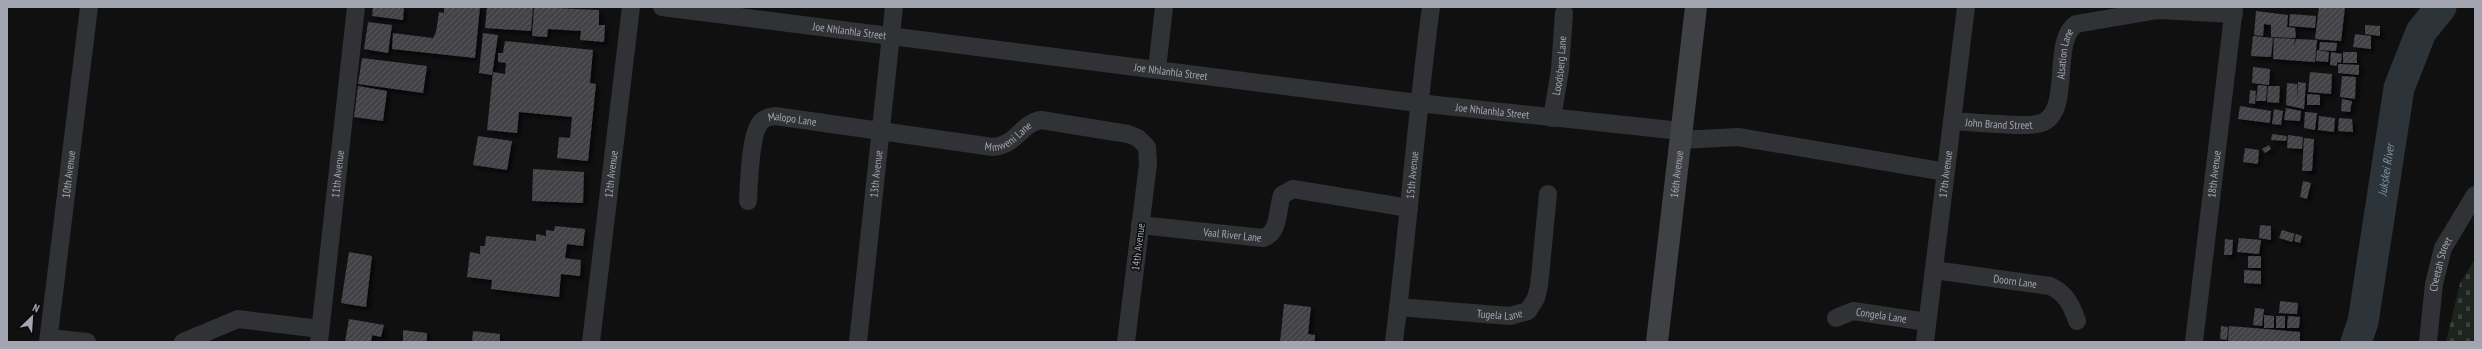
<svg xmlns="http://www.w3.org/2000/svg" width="2482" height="349" font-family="'PT Sans Narrow',sans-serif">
<defs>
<pattern id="cemetery-stones" width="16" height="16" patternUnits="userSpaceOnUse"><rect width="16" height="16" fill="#1d231d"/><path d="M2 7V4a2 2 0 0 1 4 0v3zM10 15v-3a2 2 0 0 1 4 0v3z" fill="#3b403b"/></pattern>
<pattern id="building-hatch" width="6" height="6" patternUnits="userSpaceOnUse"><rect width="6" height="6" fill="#424246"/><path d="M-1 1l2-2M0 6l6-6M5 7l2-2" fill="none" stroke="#5a5a5e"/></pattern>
<filter id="shadow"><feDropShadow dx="3.5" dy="3.5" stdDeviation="2" flood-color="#0009"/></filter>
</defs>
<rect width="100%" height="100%" fill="#101011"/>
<path fill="url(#cemetery-stones)" d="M2475,259V342H2446L2460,283Z"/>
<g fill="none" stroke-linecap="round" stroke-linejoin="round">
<path stroke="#2d3439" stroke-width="31" id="s1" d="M2356,342L2363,322L2399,88L2421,32L2441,7"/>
</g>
<g fill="url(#building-hatch)" filter="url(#shadow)">
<path d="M373,7H404L403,20L372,16Z"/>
<path d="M444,7H480L475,58L392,49L393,33L433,38L436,32L439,12L444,13Z"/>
<path d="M487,7H533L531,31L485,28Z"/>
<path d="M534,7L599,10V25H605L604,42L580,40L581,31L548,29L547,37L532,36Z"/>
<path d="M2319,7H2345L2341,41L2315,39Z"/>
<path d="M2256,11L2288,15L2287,27L2295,28L2296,38L2271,37V25L2264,24L2263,36L2254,35Z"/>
<path d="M2290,14L2316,16L2315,28L2289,26Z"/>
<path d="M368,22L392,25L388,53L364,49Z"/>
<path d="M2365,25L2380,26V36L2365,34Z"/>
<path d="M483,33L498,35L492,75L479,73Z"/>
<path d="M2355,34L2371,36V49L2353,47Z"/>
<path d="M2253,36L2273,38L2271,57L2251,56Z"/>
<path d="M2274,38L2295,39L2294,48L2296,39L2317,40L2315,62L2273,59Z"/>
<path d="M505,41L593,50L590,83L596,84L588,161L557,158L559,137L570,138L572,117L519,112L517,133L487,130L493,72L505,74L506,63L498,62V53H503Z"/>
<path d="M2320,42L2337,43L2336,51L2319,50Z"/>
<path d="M2317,50L2329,52L2328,62L2316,61Z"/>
<path d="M2331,52L2342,54L2341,63L2337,62V66L2330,65Z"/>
<rect x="2343" y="52" width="14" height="11"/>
<path d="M362,58L427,66L423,93L358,84Z"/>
<path d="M2338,64L2359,65V75L2338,73Z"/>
<path d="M2253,67L2270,69L2269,85L2252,83Z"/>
<path d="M2310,72L2332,74L2331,94L2308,92Z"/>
<path d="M2342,76L2356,77L2355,99L2340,97Z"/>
<path d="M2298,82L2306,83L2304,109L2286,105L2287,83L2297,84V103Z"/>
<path d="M2258,85L2267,86L2266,101H2256Z"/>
<path d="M358,86L387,91L383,121L354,117Z"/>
<path d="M2268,86H2280L2279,103L2267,102Z"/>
<path d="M2250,90L2256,91L2255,104L2249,103Z"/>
<path d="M2307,94L2320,95V105H2307Z"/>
<path d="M2342,99L2352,101L2350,112L2341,111Z"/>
<path d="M2240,106L2271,111L2270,123L2238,119Z"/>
<path d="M2286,108L2301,111L2300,121L2284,120Z"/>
<path d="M2274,109L2283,111L2281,125L2272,124Z"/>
<path d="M2305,112L2317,113L2315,130L2304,128Z"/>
<path d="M2319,116L2335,118L2334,132L2318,130Z"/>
<path d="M2339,118L2352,119L2353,132L2338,131Z"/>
<path d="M2272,134L2287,136L2286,141L2271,140Z"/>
<path d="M2288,135L2303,137L2302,149L2287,148Z"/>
<path d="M478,136L512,141L507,170L473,165Z"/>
<path d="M2304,138L2314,139L2312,171H2302Z"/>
<path d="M2269,145L2271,149L2265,153L2262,149Z"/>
<path d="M2245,148L2259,150L2258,164L2243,162Z"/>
<path d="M533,169L584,172L583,203L532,201Z"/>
<path d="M2303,181L2311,183L2307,199L2300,197Z"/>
<path d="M2260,225L2271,226V240L2259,238Z"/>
<path d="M555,226L585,229L583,246L567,244L565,258L581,260L580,276L561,274L559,297L491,289L492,280L467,277L470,252L480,254V246H485L486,236L536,241V234L546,236V230L554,231Z"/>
<path d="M2282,230L2295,234L2292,242L2279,238Z"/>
<path d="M2296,234L2302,236L2300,243L2294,241Z"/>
<path d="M2239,238L2261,240L2259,254L2237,252Z"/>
<path d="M2225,239L2233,240L2232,255H2224Z"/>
<path d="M349,252L372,256L366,307L341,303Z"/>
<rect x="2248" y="256" width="13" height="12"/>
<path d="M2244,270L2261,271V284L2244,283Z"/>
<path d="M2280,301L2298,303L2297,314L2279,313Z"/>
<path d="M1284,304L1311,307L1308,334L1315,335V342H1280Z"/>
<path d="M2255,308L2264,309L2262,326L2253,325Z"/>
<path d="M2264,315L2274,316V328H2264Z"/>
<rect x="2276" y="316" width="9" height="12"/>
<path d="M2288,316L2300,317L2299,328H2287Z"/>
<path d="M349,319L384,325L381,337L372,335L371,342H345Z"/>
<path d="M2221,326L2228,327L2227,340L2220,339Z"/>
<path d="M2229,326L2300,332V342H2228Z"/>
<path d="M403,330L427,333V342H403Z"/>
<path d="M473,331L500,334V342H472Z"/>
</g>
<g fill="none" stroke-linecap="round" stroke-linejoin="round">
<g stroke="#313235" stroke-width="18">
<path id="s2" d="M662,7L1418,103L1681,131"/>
<path d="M1157,69L1164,7"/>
<path id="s3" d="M1552,118L1560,70L1564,13"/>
<path id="s4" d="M1952,121C1970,122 2028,128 2041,123C2073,113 2050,42 2076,24L2158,10L2234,14"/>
<path d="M1680,140L1738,137L1946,172"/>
<path id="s5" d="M748,201C749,184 750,133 761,122C765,117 770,117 775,116L993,147C1017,145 1021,123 1041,120L1128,134L1138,138L1147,147L1148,164L1126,342"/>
<path id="s6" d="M1140,225L1263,238C1280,233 1277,209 1282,195L1293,189L1409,208"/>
<path id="s7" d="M1934,270L2050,286C2066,293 2072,306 2077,321"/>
<path id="s8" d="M1398,307L1510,316L1528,311L1536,298L1539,286L1548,194"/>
<path id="s9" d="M1836,318L1853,311L1927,322"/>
<path d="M49,338L87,342"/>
<path id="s10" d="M48,342L89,7"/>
<path d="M183,342L238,319L320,329"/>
<path id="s11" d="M319,342L356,7"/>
<path id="s12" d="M591,342L631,7"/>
<path id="s13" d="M858,342L894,7"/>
<path id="s14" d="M1394,342C1408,231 1416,118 1431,7"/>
<path id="s15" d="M1925,342L1966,7"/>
<path id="s16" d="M2194,342L2234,7"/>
<path id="s17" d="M2428,342L2434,284L2443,248L2475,195"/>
</g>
<path stroke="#3f4145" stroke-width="22" id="s18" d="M1657,342L1696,7"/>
</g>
<g text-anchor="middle" stroke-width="3" stroke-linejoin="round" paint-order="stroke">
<g font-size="11" fill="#a3a6b0" stroke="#0b0b0c">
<text dy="4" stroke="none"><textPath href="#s2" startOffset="189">Joe Nhlanhla Street</textPath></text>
<text dy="4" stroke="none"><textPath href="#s4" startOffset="166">Alsation Lane</textPath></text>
<text dy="4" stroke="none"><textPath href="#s3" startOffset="53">Loodsberg Lane</textPath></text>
<text dy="4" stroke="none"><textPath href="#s2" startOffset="513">Joe Nhlanhla Street</textPath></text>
<text dy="4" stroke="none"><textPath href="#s2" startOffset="837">Joe Nhlanhla Street</textPath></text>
<text dy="4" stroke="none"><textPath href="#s5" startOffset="114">Malopo Lane</textPath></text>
<text dy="4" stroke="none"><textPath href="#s4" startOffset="47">John Brand Street</textPath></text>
<text dy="4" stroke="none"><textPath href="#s5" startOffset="335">Mmweni Lane</textPath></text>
<text dy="4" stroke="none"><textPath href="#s10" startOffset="169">10th Avenue</textPath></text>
<text dy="4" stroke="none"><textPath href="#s12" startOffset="169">12th Avenue</textPath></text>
<text dy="4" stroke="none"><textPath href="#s14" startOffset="168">15th Avenue</textPath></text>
<text dy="4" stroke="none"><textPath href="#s18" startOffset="169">16th Avenue</textPath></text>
<text dy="4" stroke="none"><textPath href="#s11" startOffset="169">11th Avenue</textPath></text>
<text dy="4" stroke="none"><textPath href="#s13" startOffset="169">13th Avenue</textPath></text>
<text dy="4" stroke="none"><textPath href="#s15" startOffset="169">17th Avenue</textPath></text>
<text dy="4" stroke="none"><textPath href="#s16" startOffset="169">18th Avenue</textPath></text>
<text dy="4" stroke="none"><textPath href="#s6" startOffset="93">Vaal River Lane</textPath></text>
<text transform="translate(1138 247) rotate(-83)" y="4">14th Avenue</text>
<text dy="4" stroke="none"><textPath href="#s17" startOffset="79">Cheetah Street</textPath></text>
<text dy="4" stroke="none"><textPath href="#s7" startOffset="82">Doorn Lane</textPath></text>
<text dy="4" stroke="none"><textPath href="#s8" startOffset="102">Tugela Lane</textPath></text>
<text dy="4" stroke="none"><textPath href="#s9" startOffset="47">Congela Lane</textPath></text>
</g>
<g font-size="12" font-style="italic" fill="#7d93a7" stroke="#0b0b0c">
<text dy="4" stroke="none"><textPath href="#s1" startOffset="175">Jukskei River</textPath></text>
</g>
</g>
<rect width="2482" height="349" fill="none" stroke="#a3a6b0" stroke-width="16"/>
<g transform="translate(32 317) rotate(25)" stroke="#0b0b0c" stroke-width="3" paint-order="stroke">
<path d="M0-3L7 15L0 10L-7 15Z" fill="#a3a6b0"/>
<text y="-6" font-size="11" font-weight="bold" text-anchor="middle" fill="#a3a6b0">N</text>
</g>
</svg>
